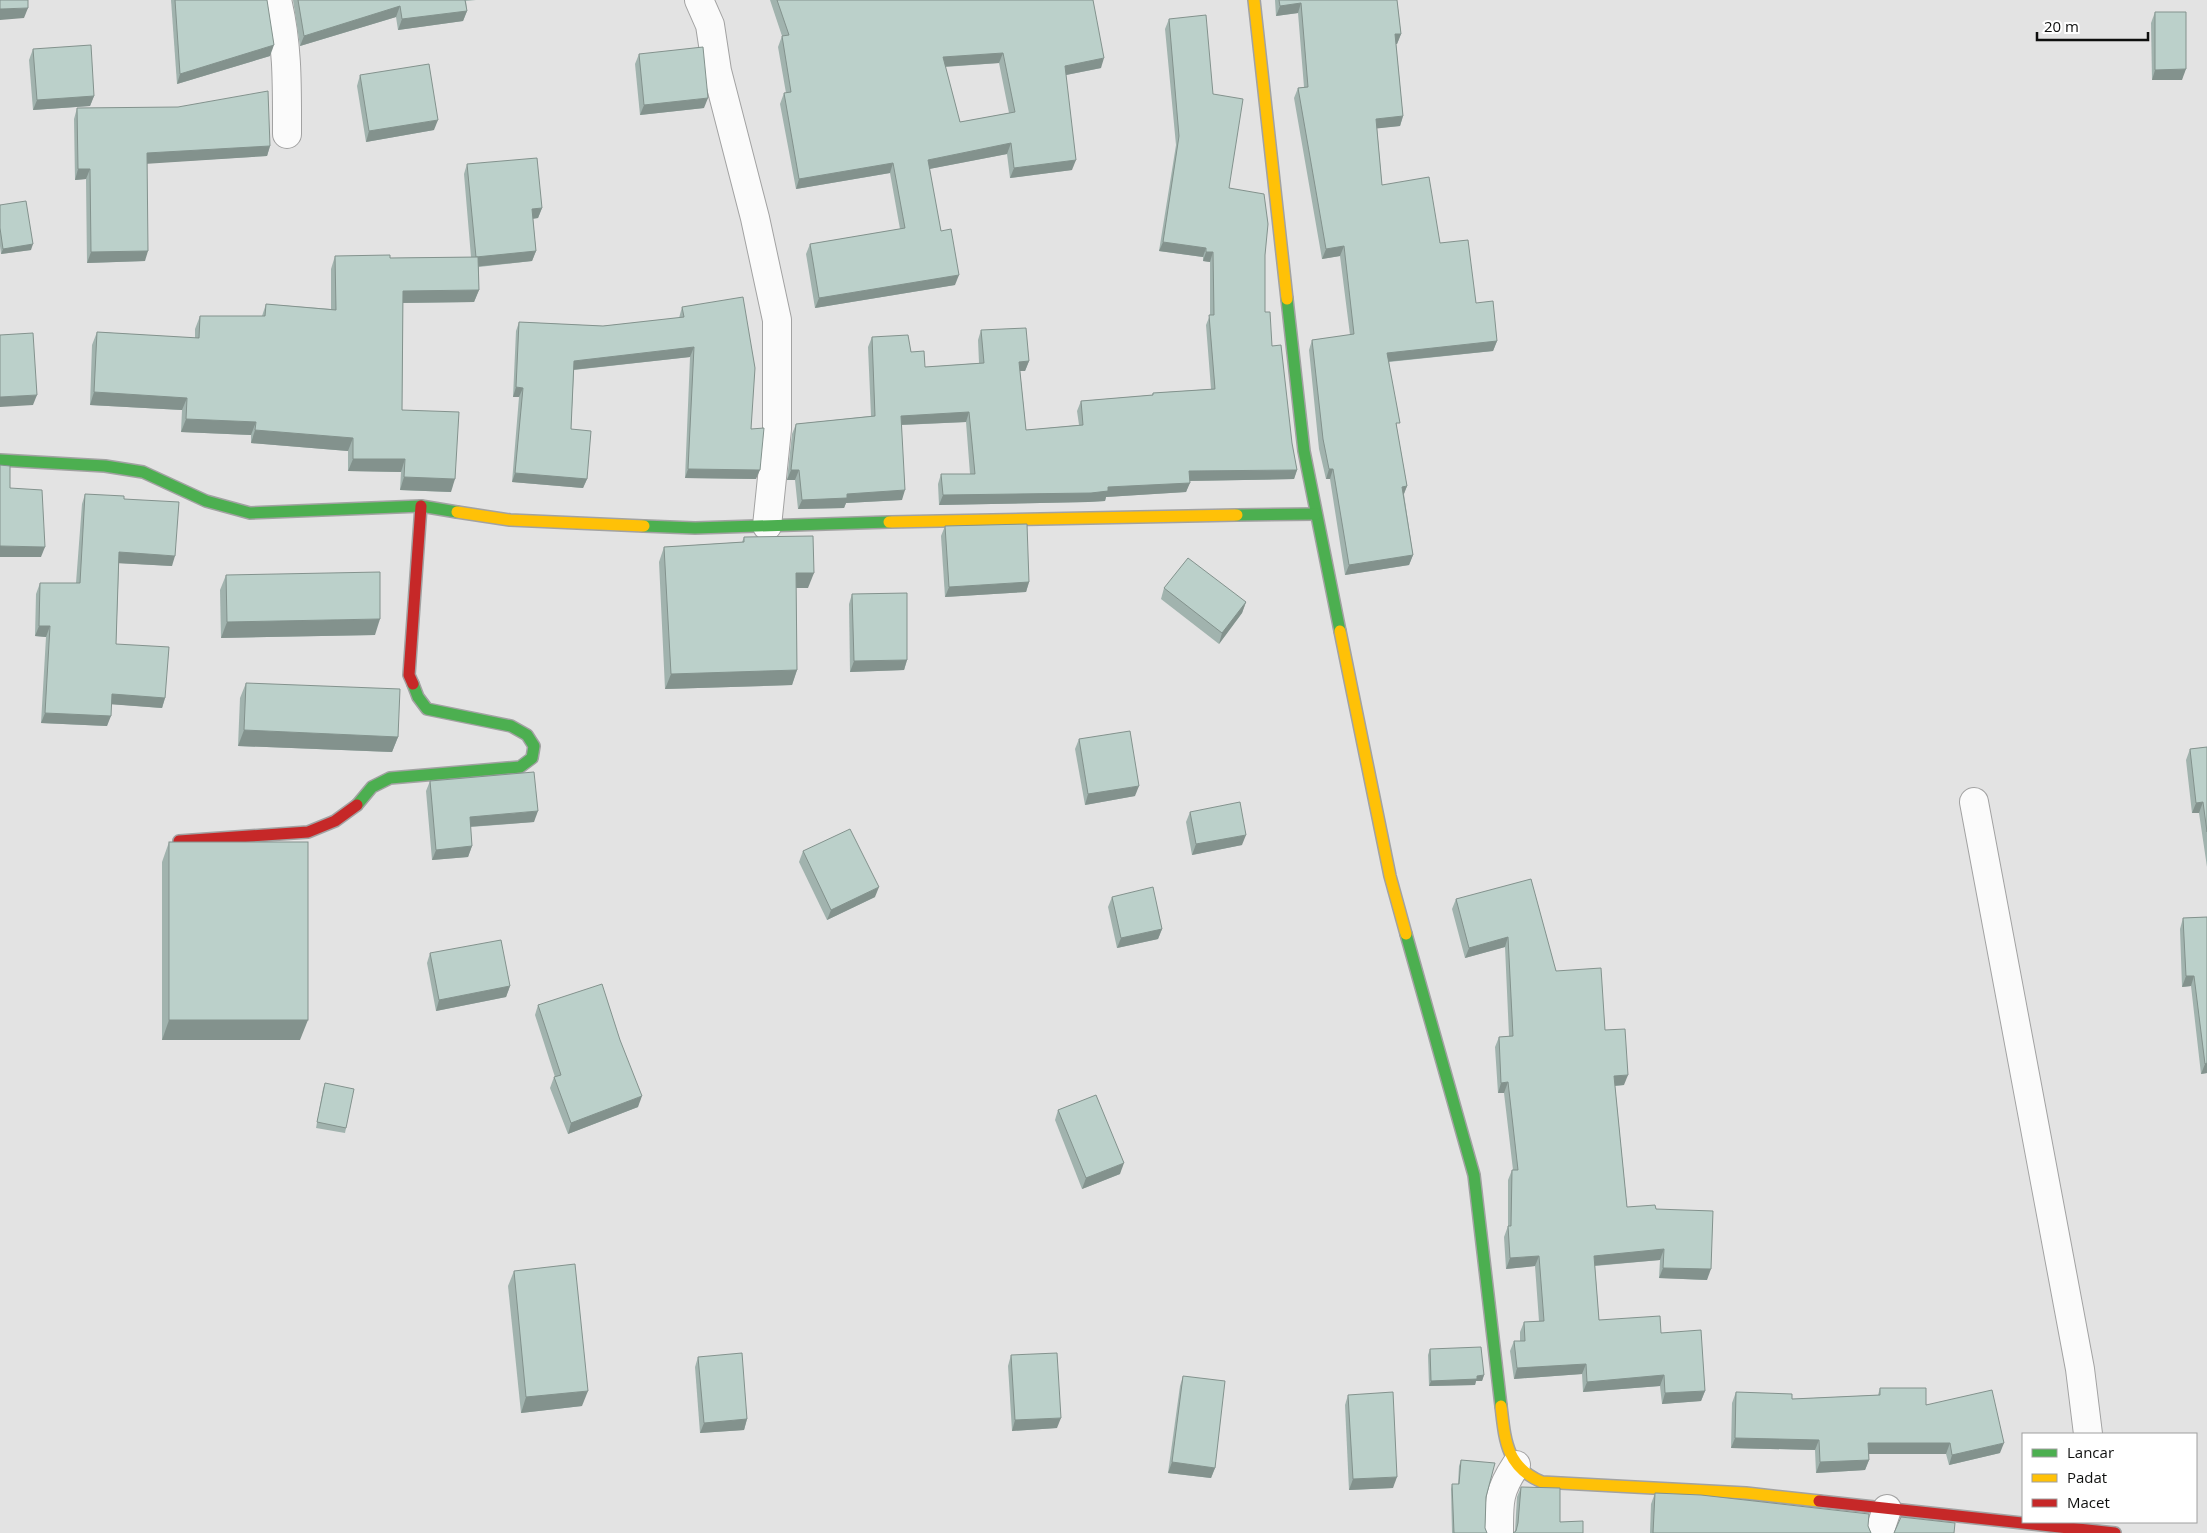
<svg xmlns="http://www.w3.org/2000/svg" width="2207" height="1533" font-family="'Open Sans',sans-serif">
<rect width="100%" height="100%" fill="#e3e3e3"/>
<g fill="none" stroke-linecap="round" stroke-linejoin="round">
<defs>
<g id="street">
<path d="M277,0C288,44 287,89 287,134"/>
<path d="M699,0L710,25L717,71L755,218L777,320V429L767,526"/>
<path d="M1974,802L2080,1369L2088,1434"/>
<path d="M1499,1533C1499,1502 1498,1492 1516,1465"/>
<path d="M1879,1533L1887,1509"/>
</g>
<g id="fast">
<path d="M1287,299L1304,451L1340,631"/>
<path d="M0,460L105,466L143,472L206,501L250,513L421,506L457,512"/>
<path d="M1237,515L1316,514"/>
<path d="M644,526L695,528L889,522"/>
<path d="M357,805L372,787L390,778L520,767L532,758L534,746L527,735L511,726L427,709L418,697L413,684"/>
<path d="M1406,934L1474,1175L1501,1406"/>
</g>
<g id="slow">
<path d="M1254,0L1287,299"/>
<path d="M457,512L510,520L644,526"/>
<path d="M889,522L1237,515"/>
<path d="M1340,631L1390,876L1406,934"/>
<path d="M1501,1406C1505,1440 1506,1467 1542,1482L1746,1493L1819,1501"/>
</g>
<g id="jam">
<path d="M413,684L409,675L421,506"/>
<path d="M179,841L308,832L335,821L357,805"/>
<path d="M1819,1501L2115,1533"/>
</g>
</defs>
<use href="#street" stroke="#a2a2a2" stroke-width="30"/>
<use href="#fast" stroke="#a2a2a2" stroke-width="14"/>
<use href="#slow" stroke="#a2a2a2" stroke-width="14"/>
<use href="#jam" stroke="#a2a2a2" stroke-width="14"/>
<use href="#street" stroke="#fbfbfb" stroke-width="28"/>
<use href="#fast" stroke="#4caf50" stroke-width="11"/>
<use href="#slow" stroke="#ffc107" stroke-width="11"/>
<use href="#jam" stroke="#c62828" stroke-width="11"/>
</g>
<g fill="#a1b3ae" fill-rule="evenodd">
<path d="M171,0H267L270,56L177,84Z"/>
<path d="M293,0H476L466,1L467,11L463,21L398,30L396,17L300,46Z"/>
<path d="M770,0H1093L1101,68L1066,75L1072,170L1010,178L1007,154L929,169L941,231L955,285L815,308L806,254L810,244L900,229L890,173L796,189L780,104L784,93H786L778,47L782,36ZM999,63L1009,113L960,122L945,67Z"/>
<path d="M1275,0H1397L1401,34L1397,44H1396L1403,116L1400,126L1377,128L1382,185L1440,243L1476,303L1497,341L1493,351L1389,362L1397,429L1407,486L1404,494L1413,555L1409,565L1345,575L1330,479H1326L1319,449L1309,350L1312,340L1350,335L1340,256L1322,259L1294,98L1298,88L1304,87L1298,13L1276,16Z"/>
<path d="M2155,12L2182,80H2152L2151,23Z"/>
<path d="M1169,19L1213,94L1229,188L1265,255V312L1297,470L1294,479L1190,481L1186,492L1106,497L1105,501L1088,502L939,505L938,484L941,474H970L966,422L902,425V500L846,503L844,508L798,509L795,480H787L792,434L796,424L871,416L868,347L872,337L911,352L925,367L979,363L978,340L981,330L1029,361L1025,371H1020L1026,430L1079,425L1077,411L1081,401L1152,395L1153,393L1211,389L1206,325L1210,315V262L1203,261V257L1159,251L1176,145L1165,29Z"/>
<path d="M33,49L94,96L90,106L33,110L29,60Z"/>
<path d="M639,54L704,108L640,115L635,64Z"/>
<path d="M360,75L434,130L366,142L357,86Z"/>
<path d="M77,108L270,146L267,156L147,163L145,261L87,263L86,179L75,180L74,119Z"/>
<path d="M467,164L542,208L538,218L533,219L536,251L532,261L479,267V290L474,302L403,303L402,410L451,492L400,490L401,472L348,471V451L251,443V435L181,432L182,410L90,405L92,345L97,332L195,338V329L200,316H262L266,304L331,309V269L335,256L390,258L471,257L464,174Z"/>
<path d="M0,205L31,250L1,254L0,246Z"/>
<path d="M682,307L751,429L756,479L685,478L690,357L574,370L571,429L587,479L583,488L512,482L519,397H513L516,331L519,322L603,326L679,318Z"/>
<path d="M85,494L124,499L172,566L119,563L116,644L165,698L162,708L111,704L107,726L41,723L46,637L35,636L36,594L40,583H76L82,504Z"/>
<path d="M945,526L1029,582L1026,592L945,597L941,536Z"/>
<path d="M744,537L808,588H796L797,670L792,685L665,689L659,562L664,547L742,542Z"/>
<path d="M226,575L375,635L221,638L220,590Z"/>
<path d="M1164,588L1246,602L1242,613L1219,644L1161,599Z"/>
<path d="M852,594L907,660L904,670L850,672L849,604Z"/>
<path d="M246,683L398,737L392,752L238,746L240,698Z"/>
<path d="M1079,739L1135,796L1085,805L1075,749Z"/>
<path d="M2207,747V867L2199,813H2192L2186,760L2190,749Z"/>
<path d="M430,781L534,822L470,827L472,846L468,857L432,860L426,791Z"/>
<path d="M1190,812L1242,845L1192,855L1186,822Z"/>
<path d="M169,842L300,1040H162V862Z"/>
<path d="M803,851L875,897L827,920L799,862Z"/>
<path d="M1112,897L1162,929L1158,939L1117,948L1108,907Z"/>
<path d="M1456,899L1556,971L1605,1030L1624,1085L1615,1086L1627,1207L1656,1209L1707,1280L1659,1278L1660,1260L1595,1266L1599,1320L1661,1333L1705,1391L1701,1401L1662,1404L1660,1386L1583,1392L1582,1374L1514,1379L1510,1351L1514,1341H1520V1332L1524,1322L1539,1321L1535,1266L1506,1269L1504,1237L1508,1226V1180L1512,1170H1513L1504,1093H1498L1495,1047L1499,1037L1509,1036L1505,947L1465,958L1452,909Z"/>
<path d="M2207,917V1073L2201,1074L2191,986L2182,987L2180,929L2183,918Z"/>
<path d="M430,953L510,986L506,997L436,1011L427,963Z"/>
<path d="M538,1005L638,1107L568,1134L550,1088L554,1077H555L535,1015Z"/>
<path d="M325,1083L346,1128L345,1133L316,1128L323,1089Z"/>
<path d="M1058,1110L1120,1174L1082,1189L1055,1120Z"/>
<path d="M514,1271L582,1406L521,1413L508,1286Z"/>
<path d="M1430,1349L1484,1375L1482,1381H1476L1475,1385L1429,1386L1428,1355Z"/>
<path d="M1011,1355L1057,1428L1012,1431L1008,1366Z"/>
<path d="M698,1357L747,1419L744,1430L700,1433L695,1367Z"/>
<path d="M1183,1376L1215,1468L1211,1478L1168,1473L1180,1386Z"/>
<path d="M1880,1388L1926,1405L2000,1453L1949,1465L1946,1454H1869V1460L1865,1470L1816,1473L1815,1450L1731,1448L1732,1403L1736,1392L1792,1399L1878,1395Z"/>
<path d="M1348,1395L1393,1488L1349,1490L1345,1405Z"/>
<path d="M1461,1460L1486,1497L1485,1528L1487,1533H1452L1451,1489L1452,1484H1458L1459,1466Z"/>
<path d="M1521,1487L1560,1522L1515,1532L1517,1497Z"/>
<path d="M1655,1493L1868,1526L1871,1533H1650L1651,1504Z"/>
</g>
<g fill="#83928d">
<path d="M1301,3L1298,13L1276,16L1280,6Z"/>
<path d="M400,6L396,17L300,46L304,36Z"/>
<path d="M28,8L24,18L0,20V9Z"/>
<path d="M467,11L463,21L398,30L402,19Z"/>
<path d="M1395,34H1401L1397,44H1391Z"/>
<path d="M274,45L270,56L177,84L180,74Z"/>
<path d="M1003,53L999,63L939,67L943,57Z"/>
<path d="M1104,58L1101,68L1061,76L1065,66Z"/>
<path d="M2186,69L2182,80H2152L2155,70Z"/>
<path d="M94,96L90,106L33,110L37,100Z"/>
<path d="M708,98L704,108L640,115L644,105Z"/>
<path d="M1403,116L1400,126L1372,129L1376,119Z"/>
<path d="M438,120L434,130L366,142L369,131Z"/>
<path d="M1011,143L1007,154L924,170L928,160Z"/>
<path d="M270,146L267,156L144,164L147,153Z"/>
<path d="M1076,160L1072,170L1010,178L1014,168Z"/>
<path d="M893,163L890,173L796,189L799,179Z"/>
<path d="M78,169H90L86,179L75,180Z"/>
<path d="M542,208L538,218L528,219L532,209Z"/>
<path d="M1163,242L1206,248L1203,257L1159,251Z"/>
<path d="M33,244L31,250L1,254L3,249Z"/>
<path d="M1344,246L1340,256L1322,259L1326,249Z"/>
<path d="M148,251L145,261L87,263L91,252Z"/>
<path d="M536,251L532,261L472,267L476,257Z"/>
<path d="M1206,252H1213L1210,262L1203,261Z"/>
<path d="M959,275L955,285L815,308L819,298Z"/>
<path d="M479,290L474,302L398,303L403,291Z"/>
<path d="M1497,341L1493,351L1384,362L1387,353Z"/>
<path d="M694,347L690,357L571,370L574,361Z"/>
<path d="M1029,361L1025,371H1015L1019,362Z"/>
<path d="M516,387L523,388L519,397H513Z"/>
<path d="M94,392L187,398L182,410L90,405Z"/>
<path d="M37,395L33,405L0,407V397Z"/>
<path d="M969,412L966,422L897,425L901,416Z"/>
<path d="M186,419L256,422L251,435L181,432Z"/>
<path d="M255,430L353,438L348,451L251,443Z"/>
<path d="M353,459H405L401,472L348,471Z"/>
<path d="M688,469L760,470L756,479L685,478Z"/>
<path d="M1329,469H1333L1330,479H1326Z"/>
<path d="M791,470H799L795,480H787Z"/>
<path d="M1297,470L1294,479L1186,481L1189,471Z"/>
<path d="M515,473L587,479L583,488L512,482Z"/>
<path d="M404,477L455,479L451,492L400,490Z"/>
<path d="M1190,483L1186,492L1106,497L1105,501L1088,502L939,505L943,495Z"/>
<path d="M1407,486L1403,496L1402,487Z"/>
<path d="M905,490L902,500L846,503L844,508L798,509L802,500L847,494Z"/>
<path d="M0,546L45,547L41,557H0Z"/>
<path d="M119,552L175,556L172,566L115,563Z"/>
<path d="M1413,555L1409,565L1345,575L1349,565Z"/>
<path d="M796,573H814L808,588H790Z"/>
<path d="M1029,582L1026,592L945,597L949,587Z"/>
<path d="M1246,602L1242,613L1219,644L1222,633Z"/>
<path d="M380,619L375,635L221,638L227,622Z"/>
<path d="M39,626H50L46,637L35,636Z"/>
<path d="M907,660L904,670L850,672L854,661Z"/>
<path d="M797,670L792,685L665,689L671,674Z"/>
<path d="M112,694L165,698L162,708L108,704Z"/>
<path d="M45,713L111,716L107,726L41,723Z"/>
<path d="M244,730L398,737L392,752L238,746Z"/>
<path d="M1139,786L1135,796L1085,805L1088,794Z"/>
<path d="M2203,802L2199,813H2192L2196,803Z"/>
<path d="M538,811L534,822L466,827L470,817Z"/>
<path d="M1246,835L1242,845L1192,855L1196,844Z"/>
<path d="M472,846L468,857L432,860L436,850Z"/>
<path d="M879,887L875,897L827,920L831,910Z"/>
<path d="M1162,929L1158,939L1117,948L1121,938Z"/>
<path d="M1508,937L1505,947L1465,958L1469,948Z"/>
<path d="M2186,976H2194L2191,986L2182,987Z"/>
<path d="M510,986L506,997L436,1011L439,1000Z"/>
<path d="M169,1020H308L300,1040H162Z"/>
<path d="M2207,1063V1073L2201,1074L2205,1064Z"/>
<path d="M1628,1075L1624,1085L1611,1086L1614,1076Z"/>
<path d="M1508,1082L1504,1093H1498L1501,1083Z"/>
<path d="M642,1096L638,1107L568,1134L571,1123Z"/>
<path d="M1124,1163L1120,1174L1082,1189L1086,1178Z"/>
<path d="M1664,1249L1660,1260L1590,1266L1594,1256Z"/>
<path d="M1539,1256L1535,1266L1506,1269L1510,1258Z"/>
<path d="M1663,1268L1711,1269L1707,1280L1659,1278Z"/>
<path d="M1586,1364L1582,1374L1514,1379L1517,1368Z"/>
<path d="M1484,1375L1482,1381H1476L1475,1385L1429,1386L1431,1381Z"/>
<path d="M1664,1375L1660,1386L1583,1392L1587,1382Z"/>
<path d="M588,1391L582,1406L521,1413L526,1397Z"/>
<path d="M1705,1391L1701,1401L1662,1404L1665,1393Z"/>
<path d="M1061,1418L1057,1428L1012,1431L1015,1420Z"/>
<path d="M747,1419L744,1430L700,1433L704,1423Z"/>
<path d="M1735,1438L1819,1440L1815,1450L1731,1448Z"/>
<path d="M1868,1443H1950L1946,1454H1864Z"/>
<path d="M2004,1443L2000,1453L1949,1465L1952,1455Z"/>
<path d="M1869,1460L1865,1470L1816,1473L1820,1462Z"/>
<path d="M1172,1462L1215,1468L1211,1478L1168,1473Z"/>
<path d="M1397,1477L1393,1488L1349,1490L1353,1479Z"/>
</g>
<g fill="#bbd0ca" stroke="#83928d" fill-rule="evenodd">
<path d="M0,0H28V8L0,9Z"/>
<path d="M175,0H267L274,45L180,74Z"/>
<path d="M298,0H465L467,11L402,19L400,6L304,36Z"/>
<path d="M777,0H1093L1104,58L1065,66L1076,160L1014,168L1011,143L928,160L941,231L951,229L959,275L819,298L810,244L905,228L893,163L799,179L784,93L791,92L782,36L789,35ZM1003,53L1015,112L960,122L943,57Z"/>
<path d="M1279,0H1397L1401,34H1395L1403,116L1376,119L1382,185L1429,177L1440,243L1468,240L1476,303L1493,301L1497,341L1387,353L1400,423H1396L1407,486L1402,487L1413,555L1349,565L1333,469H1329L1323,439L1312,340L1354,334L1344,246L1326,249L1298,88L1308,87L1301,3L1280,6Z"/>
<path d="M2155,12H2186V69L2155,70Z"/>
<path d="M1206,15L1213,94L1243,99L1229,188L1264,194L1268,224L1265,255V312H1270L1272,346L1281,345L1292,443L1297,470L1189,471L1190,483L1108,487V491L1091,493L943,495L941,474H975L969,412L901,416L905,490L847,494V498L802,500L799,470H791L796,424L875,416L872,337L908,335L911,352L924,351L925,367L984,363L981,330L1026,328L1029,361L1019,362L1026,430L1083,425L1081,401L1153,395V393L1215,389L1209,315H1214L1213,252H1206V248L1163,242L1179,136L1169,19Z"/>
<path d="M91,45L94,96L37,100L33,49Z"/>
<path d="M703,47L708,98L644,105L639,54Z"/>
<path d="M429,64L438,120L369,131L360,75Z"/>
<path d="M268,91L270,146L147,153L148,251L91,252L90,169H78L77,108L178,107Z"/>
<path d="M537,158L542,208L532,209L536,251L476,257L467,164Z"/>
<path d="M26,201L33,244L3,249L0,228V205Z"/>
<path d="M390,255V258L478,257L479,290L403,291L402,410L459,412L455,479L404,477L405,459H353V438L255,430L256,422L186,419L187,398L94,392L97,332L199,338L200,316H265L266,304L336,310L335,256Z"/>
<path d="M743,297L755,368L751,429L764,428L760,470L688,469L694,347L574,361L571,429L591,431L587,479L515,473L523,388L516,387L519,322L603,326L684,317L682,307Z"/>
<path d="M33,333L37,395L0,397V335Z"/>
<path d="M0,465L10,466V488L42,490L45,547L0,546Z"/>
<path d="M85,494L124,496V499L179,502L175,556L119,552L116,644L169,647L165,698L112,694L111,716L45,713L50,626H39L40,583H80Z"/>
<path d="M1027,524L1029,582L949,587L945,526Z"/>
<path d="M813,536L814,573H796L797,670L671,674L664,547L744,542V537Z"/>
<path d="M1188,558L1246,602L1222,633L1164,588Z"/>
<path d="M380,572V619L227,622L226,575Z"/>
<path d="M907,593V660L854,661L852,594Z"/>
<path d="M246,683L400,689L398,737L244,730Z"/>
<path d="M1130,731L1139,786L1088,794L1079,739Z"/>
<path d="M2207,747V832L2203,802L2196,803L2190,749Z"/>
<path d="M534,772L538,811L470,817L472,846L436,850L430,781Z"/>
<path d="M1240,802L1246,835L1196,844L1190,812Z"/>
<path d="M850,829L879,887L831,910L803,851Z"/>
<rect x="169" y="842" width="139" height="178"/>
<path d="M1531,879L1556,971L1601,968L1605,1030L1625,1029L1628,1075L1614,1076L1627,1207L1655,1205L1656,1209L1713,1211L1711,1269L1663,1268L1664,1249L1594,1256L1599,1320L1660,1316L1661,1333L1701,1330L1705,1391L1665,1393L1664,1375L1587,1382L1586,1364L1517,1368L1514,1341H1525L1524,1322L1544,1321L1539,1256L1510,1258L1508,1226H1511L1512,1170H1518L1508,1082L1501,1083L1499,1037L1513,1036L1508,937L1469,948L1456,899Z"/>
<path d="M1153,887L1162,929L1121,938L1112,897Z"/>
<path d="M2207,917V1063L2205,1064L2194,976H2186L2183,918Z"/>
<path d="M501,940L510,986L439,1000L430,953Z"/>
<path d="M602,984L620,1040L642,1096L571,1123L554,1077L561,1075L538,1005Z"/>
<path d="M325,1083L354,1089L346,1128L317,1122Z"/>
<path d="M1096,1095L1124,1163L1086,1178L1058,1110Z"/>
<path d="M575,1264L588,1391L526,1397L514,1271Z"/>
<path d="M1481,1347L1484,1375L1477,1376V1379L1431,1381L1430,1349Z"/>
<path d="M742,1353L747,1419L704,1423L698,1357Z"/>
<path d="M1057,1353L1061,1418L1015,1420L1011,1355Z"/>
<path d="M1183,1376L1225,1381L1215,1468L1172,1462Z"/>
<path d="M1880,1388H1926V1405L1992,1390L2004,1443L1952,1455L1950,1443H1868L1869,1460L1820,1462L1819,1440L1735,1438L1736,1392L1792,1394V1399L1880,1395Z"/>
<path d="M1393,1392L1397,1477L1353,1479L1348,1395Z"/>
<path d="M1461,1460L1495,1463L1486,1497L1485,1528L1487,1533H1454L1452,1484H1459Z"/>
<path d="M1521,1487L1560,1488V1522L1583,1521V1533H1513L1516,1531L1518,1523Z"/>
<path d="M1655,1493L1701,1495L1869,1514L1868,1526L1871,1533H1653Z"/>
<path d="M1901,1517L1955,1523L1954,1533H1894Z"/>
</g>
<rect x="2022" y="1433" width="175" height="90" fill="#ffffff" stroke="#9f9f9f"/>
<rect x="2032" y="1449" width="25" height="8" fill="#4caf50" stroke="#9f9f9f"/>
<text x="2067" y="1458" font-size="15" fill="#0e0f0e">Lancar</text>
<rect x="2032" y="1474" width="25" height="8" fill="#ffc107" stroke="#9f9f9f"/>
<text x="2067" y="1483" font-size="15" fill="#0e0f0e">Padat</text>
<rect x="2032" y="1499" width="25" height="8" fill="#c62828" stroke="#9f9f9f"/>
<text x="2067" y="1508" font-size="15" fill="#0e0f0e">Macet</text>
<path d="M2037 32v8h111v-8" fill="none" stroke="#0e0f0e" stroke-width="2.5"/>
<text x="2044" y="32" font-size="15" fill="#0e0f0e" stroke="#ffffff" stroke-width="4" paint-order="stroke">20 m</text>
</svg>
